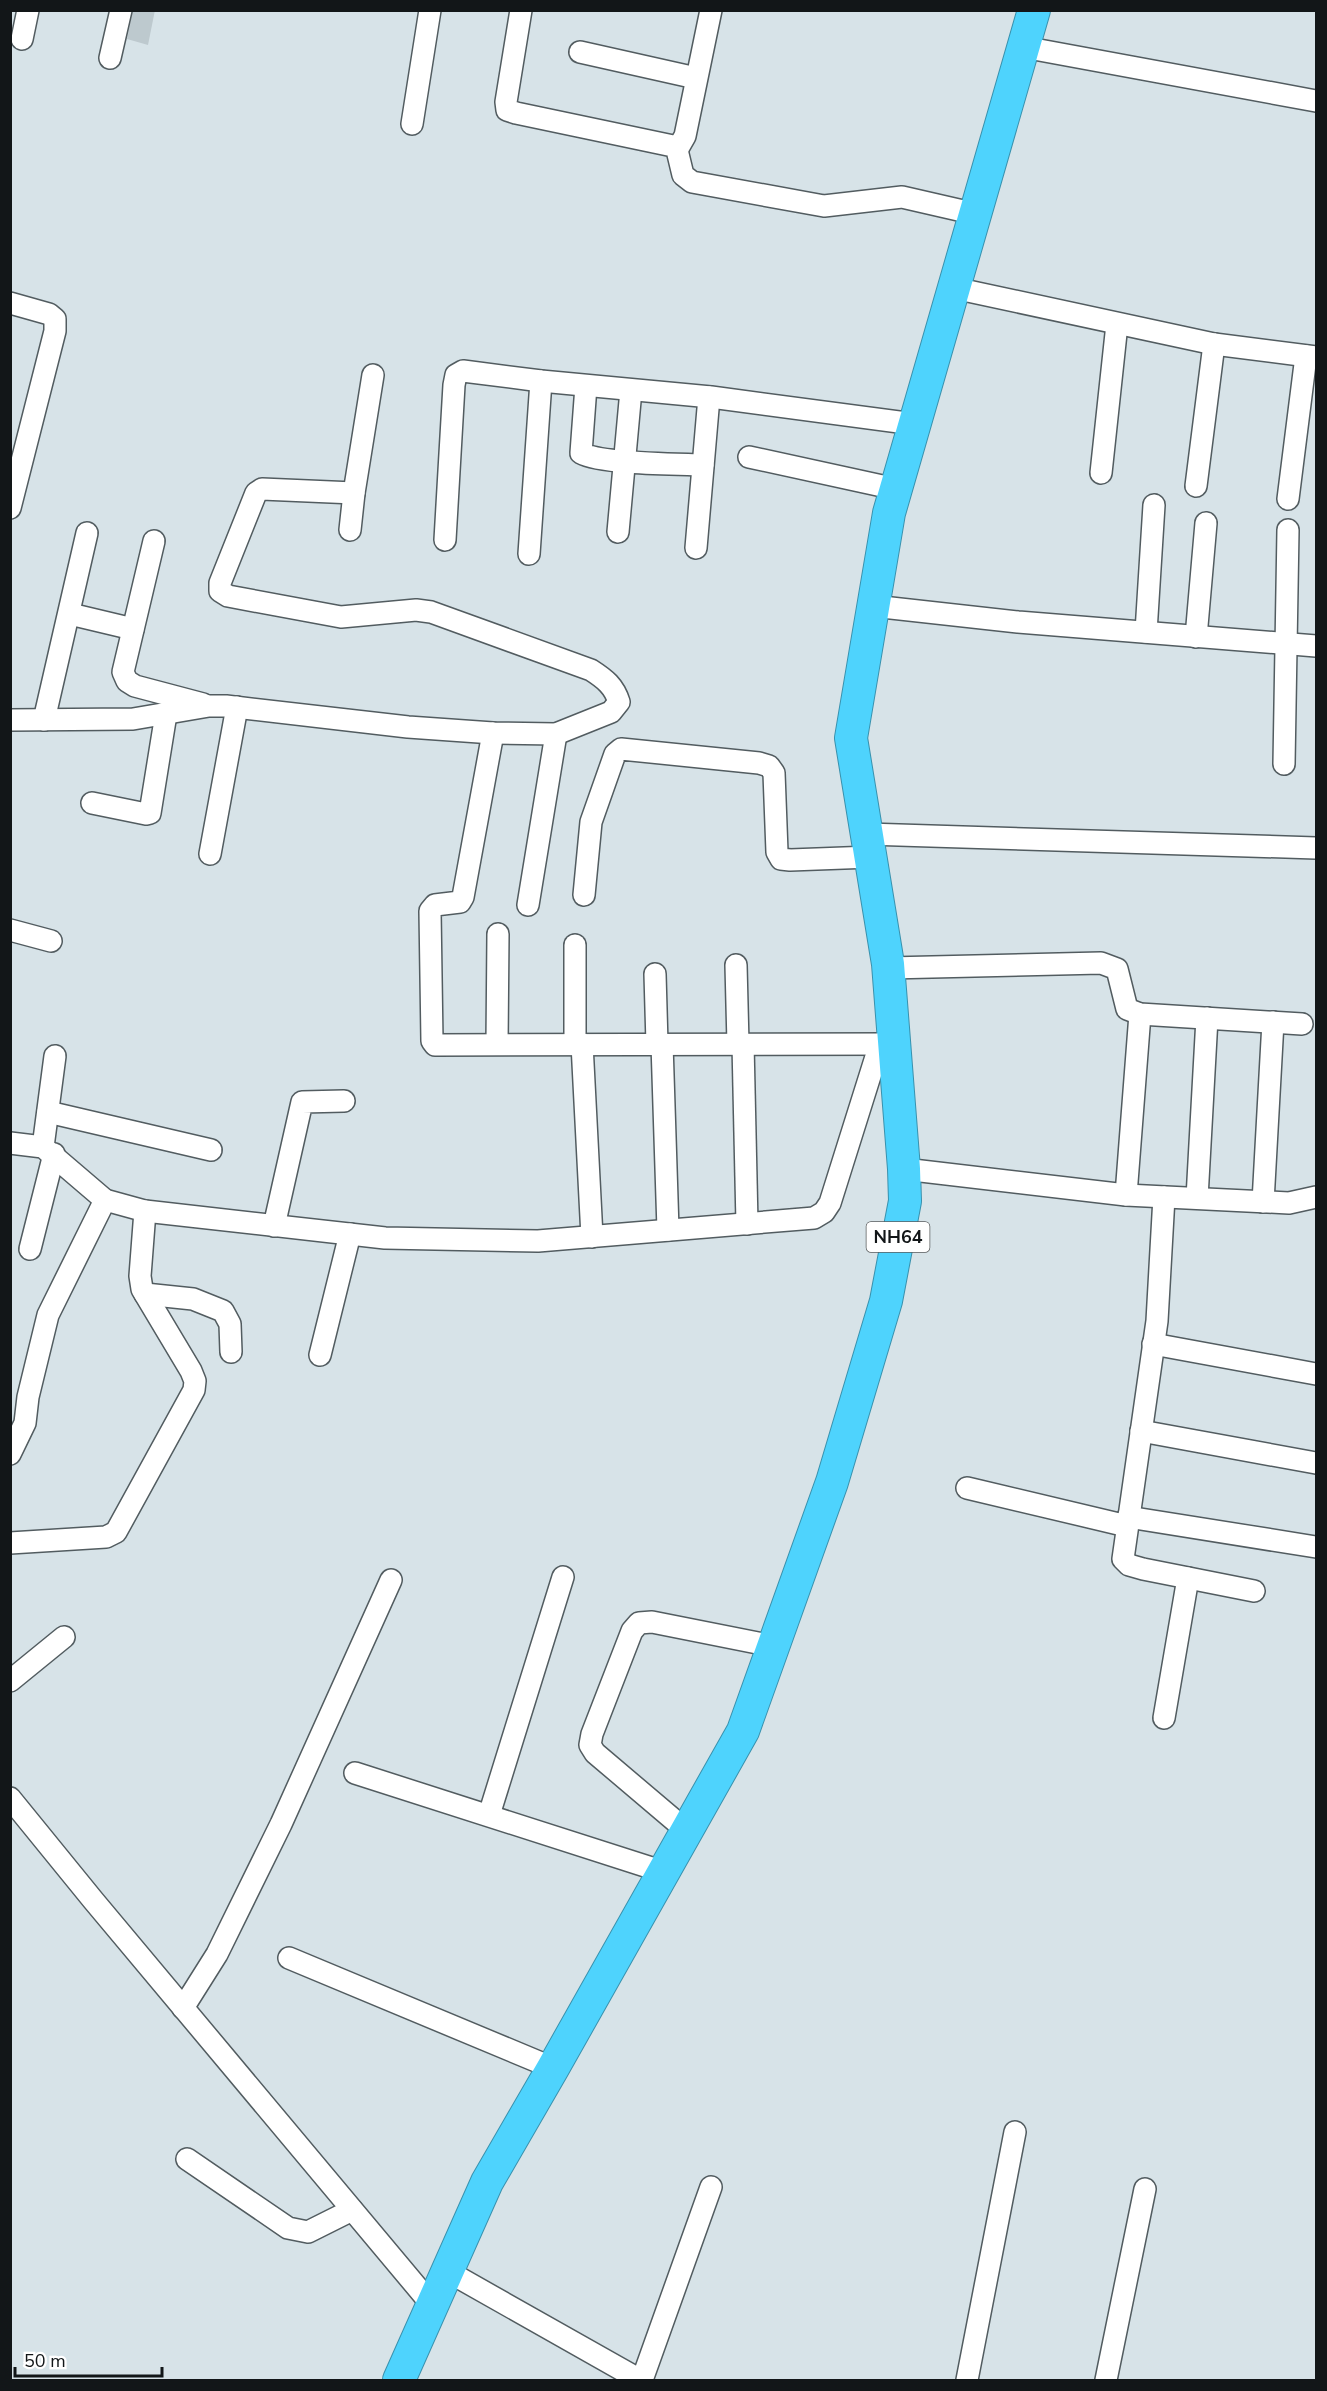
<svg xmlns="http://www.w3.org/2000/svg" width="1327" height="2391" font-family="'Nunito Sans',sans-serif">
<rect width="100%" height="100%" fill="#d7e3e8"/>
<path fill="#bdc9ce" d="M133,10H155L148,45L127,39Z"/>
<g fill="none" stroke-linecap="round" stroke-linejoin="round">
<defs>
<g id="minor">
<path d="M521,10L506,102L507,110L516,113L673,146L677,150L683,175L692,182L824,206L902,197L976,214"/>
<path d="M22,39L28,10"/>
<path d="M1023,47L1316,101"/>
<path d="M580,52L696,78"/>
<path d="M110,58L121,10"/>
<path d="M412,124L430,10"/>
<path d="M677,150L685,136L711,10"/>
<path d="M954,288L1214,344L1316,357"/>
<path d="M10,303L49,314L55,319V331L10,508"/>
<path d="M586,386L581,453C601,464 676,464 703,465"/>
<path d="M749,457L896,489"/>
<path d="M1101,473L1117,324"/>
<path d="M1196,486L1214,344"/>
<path d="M1288,499L1306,356"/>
<path d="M350,530L354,493L373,375"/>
<path d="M618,532L631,390"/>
<path d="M445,540L454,385L456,375L463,371L541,381L711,397L914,424"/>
<path d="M154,541L123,672L127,681L135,686L203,704"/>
<path d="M696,548L709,397"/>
<path d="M529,554L541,381"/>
<path d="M873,606L1018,622L1316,646"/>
<path d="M70,614L133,629"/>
<path d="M1146,632L1154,505"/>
<path d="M1196,637L1206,523"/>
<path d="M10,720L133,719L209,706H226L408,727L493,733L556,734L611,712L619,702C614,686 605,679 591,670L431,612L416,610L341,617L228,596L220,591V583L256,493L262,489L354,493"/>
<path d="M44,720L87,533"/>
<path d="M493,733L463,897L460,902L435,905L430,911L432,1041L435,1045L891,1044"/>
<path d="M1284,764L1288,530"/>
<path d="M92,803L146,814L150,813L166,714"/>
<path d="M867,834L1316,848"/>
<path d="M210,854L237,707"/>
<path d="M584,895L591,822L615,754L621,749L759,763L769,766L774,773L777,852L781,859L790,860L871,857"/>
<path d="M528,905L556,734"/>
<path d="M10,930L51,941"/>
<path d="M736,965L738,1044"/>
<path d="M889,968L1101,963L1117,969L1127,1009L1140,1014L1302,1024"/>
<path d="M655,974L657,1044"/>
<path d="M497,1044L498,934"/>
<path d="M575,1044V945"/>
<path d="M582,1044L592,1237"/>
<path d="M662,1044L668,1230"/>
<path d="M743,1044L747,1224"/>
<path d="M48,1112L211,1150"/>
<path d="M10,1143L43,1147L105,1200L145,1211L385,1238L538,1241L814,1218L824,1212L830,1203L880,1044"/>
<path d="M43,1147L55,1056"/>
<path d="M904,1169L1126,1195L1289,1203L1316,1197"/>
<path d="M1126,1195L1140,1014"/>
<path d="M1164,1197L1157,1321L1123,1559L1129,1565L1143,1569L1254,1591"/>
<path d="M1197,1198L1207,1018"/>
<path d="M1263,1202L1273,1022"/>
<path d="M274,1226L302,1102L344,1101"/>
<path d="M30,1249L54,1154"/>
<path d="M145,1294L193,1299L223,1311L230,1324L231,1352"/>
<path d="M1153,1344L1316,1374"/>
<path d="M320,1355L350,1234"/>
<path d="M1141,1431L1316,1463"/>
<path d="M10,1454L25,1423L28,1397L48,1315L105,1200"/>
<path d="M967,1488L1127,1526"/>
<path d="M1128,1517L1316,1547"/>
<path d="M10,1543L106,1537L116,1532L194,1390L195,1381L191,1371L142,1289L140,1276L145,1211"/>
<path d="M10,1681L64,1637"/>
<path d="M1164,1718L1188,1578"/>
<path d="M355,1773L664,1872"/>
<path d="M10,1798L93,1900L432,2305"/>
<path d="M489,1815L563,1577"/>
<path d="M687,1831L595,1753L590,1745L592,1734L632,1631L639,1623L652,1622L773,1646"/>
<path d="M289,1958L553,2068"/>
<path d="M183,2008L217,1954L281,1824L391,1580"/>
<path d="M187,2159L288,2228L308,2232L352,2210"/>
<path d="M447,2271L640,2380"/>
<path d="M642,2380L711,2187"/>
<path d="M967,2380L1015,2132"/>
<path d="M1106,2380L1145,2189"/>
</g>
<path id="highway" d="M399,2380L487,2182L553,2068L743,1731L832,1482L886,1301L905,1201L904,1169L888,964L851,738L889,513L1034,10"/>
</defs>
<use href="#minor" stroke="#525c60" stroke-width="24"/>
<use href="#highway" stroke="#3991ad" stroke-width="34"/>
<use href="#minor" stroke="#fff" stroke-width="21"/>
<use href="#highway" stroke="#4ed3fd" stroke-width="32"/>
</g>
<g text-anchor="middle" stroke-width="6" stroke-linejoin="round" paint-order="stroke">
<rect fill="#fff" stroke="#595c5d" stroke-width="1.5" x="866.5" y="1222" width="63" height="30" rx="4.5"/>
<g font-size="18" font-weight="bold" fill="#121618">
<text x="898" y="1243">NH64</text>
</g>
</g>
<rect width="1327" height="2391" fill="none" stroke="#121618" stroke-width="24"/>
<path d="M15 2367v9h147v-9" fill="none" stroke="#121618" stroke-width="3"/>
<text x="24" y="2367" font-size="18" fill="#121618" stroke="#ffffff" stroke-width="4.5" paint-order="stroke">50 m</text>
</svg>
